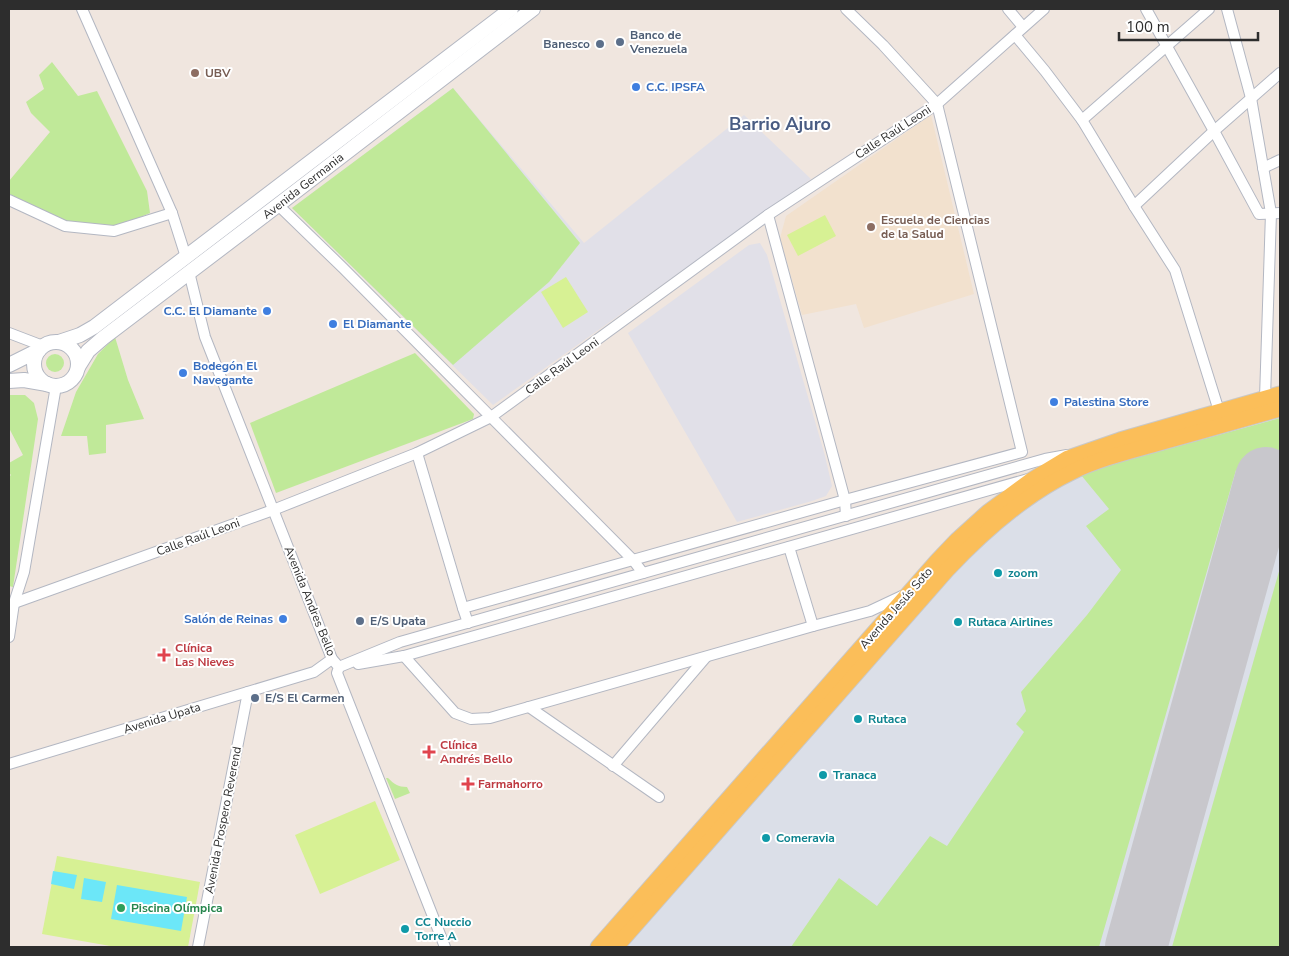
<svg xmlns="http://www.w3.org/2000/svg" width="1289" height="956" font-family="'Nunito Sans',sans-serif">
<rect width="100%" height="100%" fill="#f0e6df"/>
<g fill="#e1e0e8">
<path d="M453,88L584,243L744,115L811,179L493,405L292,208Z"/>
<path d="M760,243L767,255L825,456L832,486L826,496L812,501L737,522L628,333L749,245Z"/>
</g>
<path fill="#f2e1ce" d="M931,115L974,294L864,328L856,304L802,315L780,238L786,216Z"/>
<path fill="#dbdfe8" d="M1280,418V947H625L945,582L985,542L1015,516L1049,493L1081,475L1110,465Z"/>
<g fill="#c0e999">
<path d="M52,62L78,96L97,91L147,191L150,213L107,231L65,226L9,200V181L50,132L31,113L26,102L44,89L39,75Z"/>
<path d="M453,88L580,243L549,282L453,365L292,208Z"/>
<path d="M115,337L128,380L144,419L106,425V453L89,455L87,436H61L76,392L98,354Z"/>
<path d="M415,353L474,414L473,419L276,493L250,423Z"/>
<circle cx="55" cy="363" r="9"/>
<path d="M9,395H25L34,403L38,419L13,587L9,586V477L11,475L9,473V463L23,455L9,428Z"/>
<path d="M1280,418V482L1236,470L1099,947H791L839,878L877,906L930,836L947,846L1024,732L1016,724L1026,711L1021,692L1087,615L1121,570L1086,526L1109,509L1081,475L1110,465Z"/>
<path d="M1280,568V947H1172Z"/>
<path d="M386,778H388C394,784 398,787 407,787L410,793L395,799Z"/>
</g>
<g fill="#d7f194">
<path d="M825,215L836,236L798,256L787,235Z"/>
<path d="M566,277L588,312L563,328L541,292Z"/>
<path d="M375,801L400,860L320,894L295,835Z"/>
<path d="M57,856L200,882L188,947H116L42,934Z"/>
</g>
<g fill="#6ce7f8">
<path d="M53,871L77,875L74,889L51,884Z"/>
<path d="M84,878L106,882L102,902L81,899Z"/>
<path d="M117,885L187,897L181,931L111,919Z"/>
</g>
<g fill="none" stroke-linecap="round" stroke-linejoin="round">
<path stroke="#c8c7cc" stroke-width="25" d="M1134,947L1136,942"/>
<path stroke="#c8c7cc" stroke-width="62" d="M1136,947L1266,478"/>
<defs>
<g id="street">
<path d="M82,9L172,213L186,257"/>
<path d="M1008,9L1023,27"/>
<path d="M1146,9L1214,131L1259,214L1280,213"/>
<path d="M1227,9L1251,98L1271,213L1265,398"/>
<path d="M1015,35L1045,71L1082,120L1134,206L1175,270L1219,411"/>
<path d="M1082,120L1209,9"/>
<path d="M1263,168L1280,160"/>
<path d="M9,200L65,226L114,231L172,213"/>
<path d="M278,205L343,268L633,560L643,573"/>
<path d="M1134,206L1214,131L1280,73"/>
<path d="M768,215L845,500L846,516"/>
<path d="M189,272L205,337L332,659L339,667L337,673L445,947"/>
<path d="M9,333L43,346"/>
<path d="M417,453L463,608"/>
<path d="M789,547L813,626"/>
<path d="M14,603L273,510L417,453L491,417L768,215L937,104L1044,9"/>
<path d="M468,623L463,608L845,500L1022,452L937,104L883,45L846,9"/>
<path d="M9,637L14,603L24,572L56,386"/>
<path d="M404,656L455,713L471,719L490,718L813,626L870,611L904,595"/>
<path d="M358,664L404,656L1028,479"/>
<path d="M339,667L400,642L1045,459L1067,455"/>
<path d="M529,707L659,797"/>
<path d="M9,764L314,672L332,659"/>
<path d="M613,766L706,657"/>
<path d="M198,947L248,692"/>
</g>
<g id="secondary">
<circle cx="56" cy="364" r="22"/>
<path d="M59,342L80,335L94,327L511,9"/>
<path d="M9,365L39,350"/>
<path d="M78,367L88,351L103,338L278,205L533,9"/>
<path d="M9,381L24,380L47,384"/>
</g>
<g id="primary">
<path d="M598,947L937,561L957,540L988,512L1030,481L1068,458L1120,440L1280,394"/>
<path d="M616,947L947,570C982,533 1026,494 1072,472C1098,459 1131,451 1159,443C1200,432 1240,420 1280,409"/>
</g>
</defs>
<use href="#street" stroke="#b3b7c2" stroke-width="12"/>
<use href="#secondary" stroke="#b3b7c2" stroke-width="16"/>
<use href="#primary" stroke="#c8c8c8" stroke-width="17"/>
<use href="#street" stroke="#fff" stroke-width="10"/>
<use href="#secondary" stroke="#fff" stroke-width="14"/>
<use href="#primary" stroke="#fbbe59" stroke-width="15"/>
</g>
<g fill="#5c6f8a" stroke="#fff" stroke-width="2">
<circle cx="620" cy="42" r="5"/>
<circle cx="600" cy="44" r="5"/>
<circle cx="360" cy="621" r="5"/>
<circle cx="255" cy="698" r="5"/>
</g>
<g fill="#8d6e63" stroke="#fff" stroke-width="2">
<circle cx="195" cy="73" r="5"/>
<circle cx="871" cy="227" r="5"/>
</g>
<g fill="#3f7fe0" stroke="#fff" stroke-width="2">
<circle cx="636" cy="87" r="5"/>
<circle cx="267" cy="311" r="5"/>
<circle cx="333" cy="324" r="5"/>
<circle cx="183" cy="373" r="5"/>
<circle cx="1054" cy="402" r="5"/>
<circle cx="283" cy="619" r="5"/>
</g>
<g fill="#0f9aa8" stroke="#fff" stroke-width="2">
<circle cx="998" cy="573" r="5"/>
<circle cx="958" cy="622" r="5"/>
<circle cx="858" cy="719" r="5"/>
<circle cx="823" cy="775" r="5"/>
<circle cx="766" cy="838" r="5"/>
<circle cx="405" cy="929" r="5"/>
</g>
<g fill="#e0444e" stroke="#fff" stroke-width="2">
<path d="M161.5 647.5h5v5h5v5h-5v5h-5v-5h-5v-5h5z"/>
<path d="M426.5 744.5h5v5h5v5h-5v5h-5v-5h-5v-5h5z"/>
<path d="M465.5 776.5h5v5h5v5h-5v5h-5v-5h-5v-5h5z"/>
</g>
<circle fill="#2e9e5b" stroke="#fff" stroke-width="2" cx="121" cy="908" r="5"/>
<g text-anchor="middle" stroke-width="4" stroke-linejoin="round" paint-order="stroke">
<g font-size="12" font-weight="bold" fill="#4e5e75" stroke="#fff" text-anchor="start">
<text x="630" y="39">Banco de<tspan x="630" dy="14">Venezuela</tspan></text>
<text x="590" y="48" text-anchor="end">Banesco</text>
<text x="370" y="625">E/S Upata</text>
<text x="265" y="702">E/S El Carmen</text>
</g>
<g font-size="12" font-weight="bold" fill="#785e54" stroke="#fff" text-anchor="start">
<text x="205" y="77">UBV</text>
<text x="881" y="224">Escuela de Ciencias<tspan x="881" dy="14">de la Salud</tspan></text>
</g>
<g font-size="12" font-weight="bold" fill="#366cbe" stroke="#fff" text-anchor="start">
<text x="646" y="91">C.C. IPSFA</text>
<text x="257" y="315" text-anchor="end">C.C. El Diamante</text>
<text x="343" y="328">El Diamante</text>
<text x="193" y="370">Bodegón El<tspan x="193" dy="14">Navegante</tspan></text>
<text x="1064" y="406">Palestina Store</text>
<text x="273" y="623" text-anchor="end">Salón de Reinas</text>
</g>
<g font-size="12" fill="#2d2d2d" stroke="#fff">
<text transform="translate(893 132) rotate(-33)" y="4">Calle Raúl Leoni</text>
<text transform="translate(303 186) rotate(-38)" y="4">Avenida Germania</text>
<text transform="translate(562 366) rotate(-36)" y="4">Calle Raúl Leoni</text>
<text transform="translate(198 537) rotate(-20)" y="4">Calle Raúl Leoni</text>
<text transform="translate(310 601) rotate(68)" y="4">Avenida Andres Bello</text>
<text transform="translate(896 608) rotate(-49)" y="4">Avenida Jesús Soto</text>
<text transform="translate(162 718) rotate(-17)" y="4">Avenida Upata</text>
<text transform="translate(223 820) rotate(-79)" y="4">Avenida Prospero Reverend</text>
</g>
<g font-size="12" font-weight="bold" fill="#0d838f" stroke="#fff" text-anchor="start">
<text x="1008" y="577">zoom</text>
<text x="968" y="626">Rutaca Airlines</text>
<text x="868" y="723">Rutaca</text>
<text x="833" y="779">Tranaca</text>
<text x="776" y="842">Comeravia</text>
<text x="415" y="926">CC Nuccio<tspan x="415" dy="14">Torre A</tspan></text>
</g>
<g font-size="12" font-weight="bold" fill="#be3a42" stroke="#fff" text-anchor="start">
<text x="175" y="652">Clínica<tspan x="175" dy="14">Las Nieves</tspan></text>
<text x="440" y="749">Clínica<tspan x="440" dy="14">Andrés Bello</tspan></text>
<text x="478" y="788">Farmahorro</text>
</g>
<g font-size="12" font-weight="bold" fill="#27864d" stroke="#fff" text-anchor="start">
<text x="131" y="912">Piscina Olímpica</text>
</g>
<g font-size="18" font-weight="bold" fill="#495c83" stroke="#fff">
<text x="780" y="130">Barrio Ajuro</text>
</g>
</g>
<rect width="1289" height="956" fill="none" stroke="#2d2d2d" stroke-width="20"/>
<path d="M1119 32v8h139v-8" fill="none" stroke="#2d2d2d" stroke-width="2.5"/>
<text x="1126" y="32" font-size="15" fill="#2d2d2d" stroke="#ffffff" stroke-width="4" paint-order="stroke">100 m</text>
</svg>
